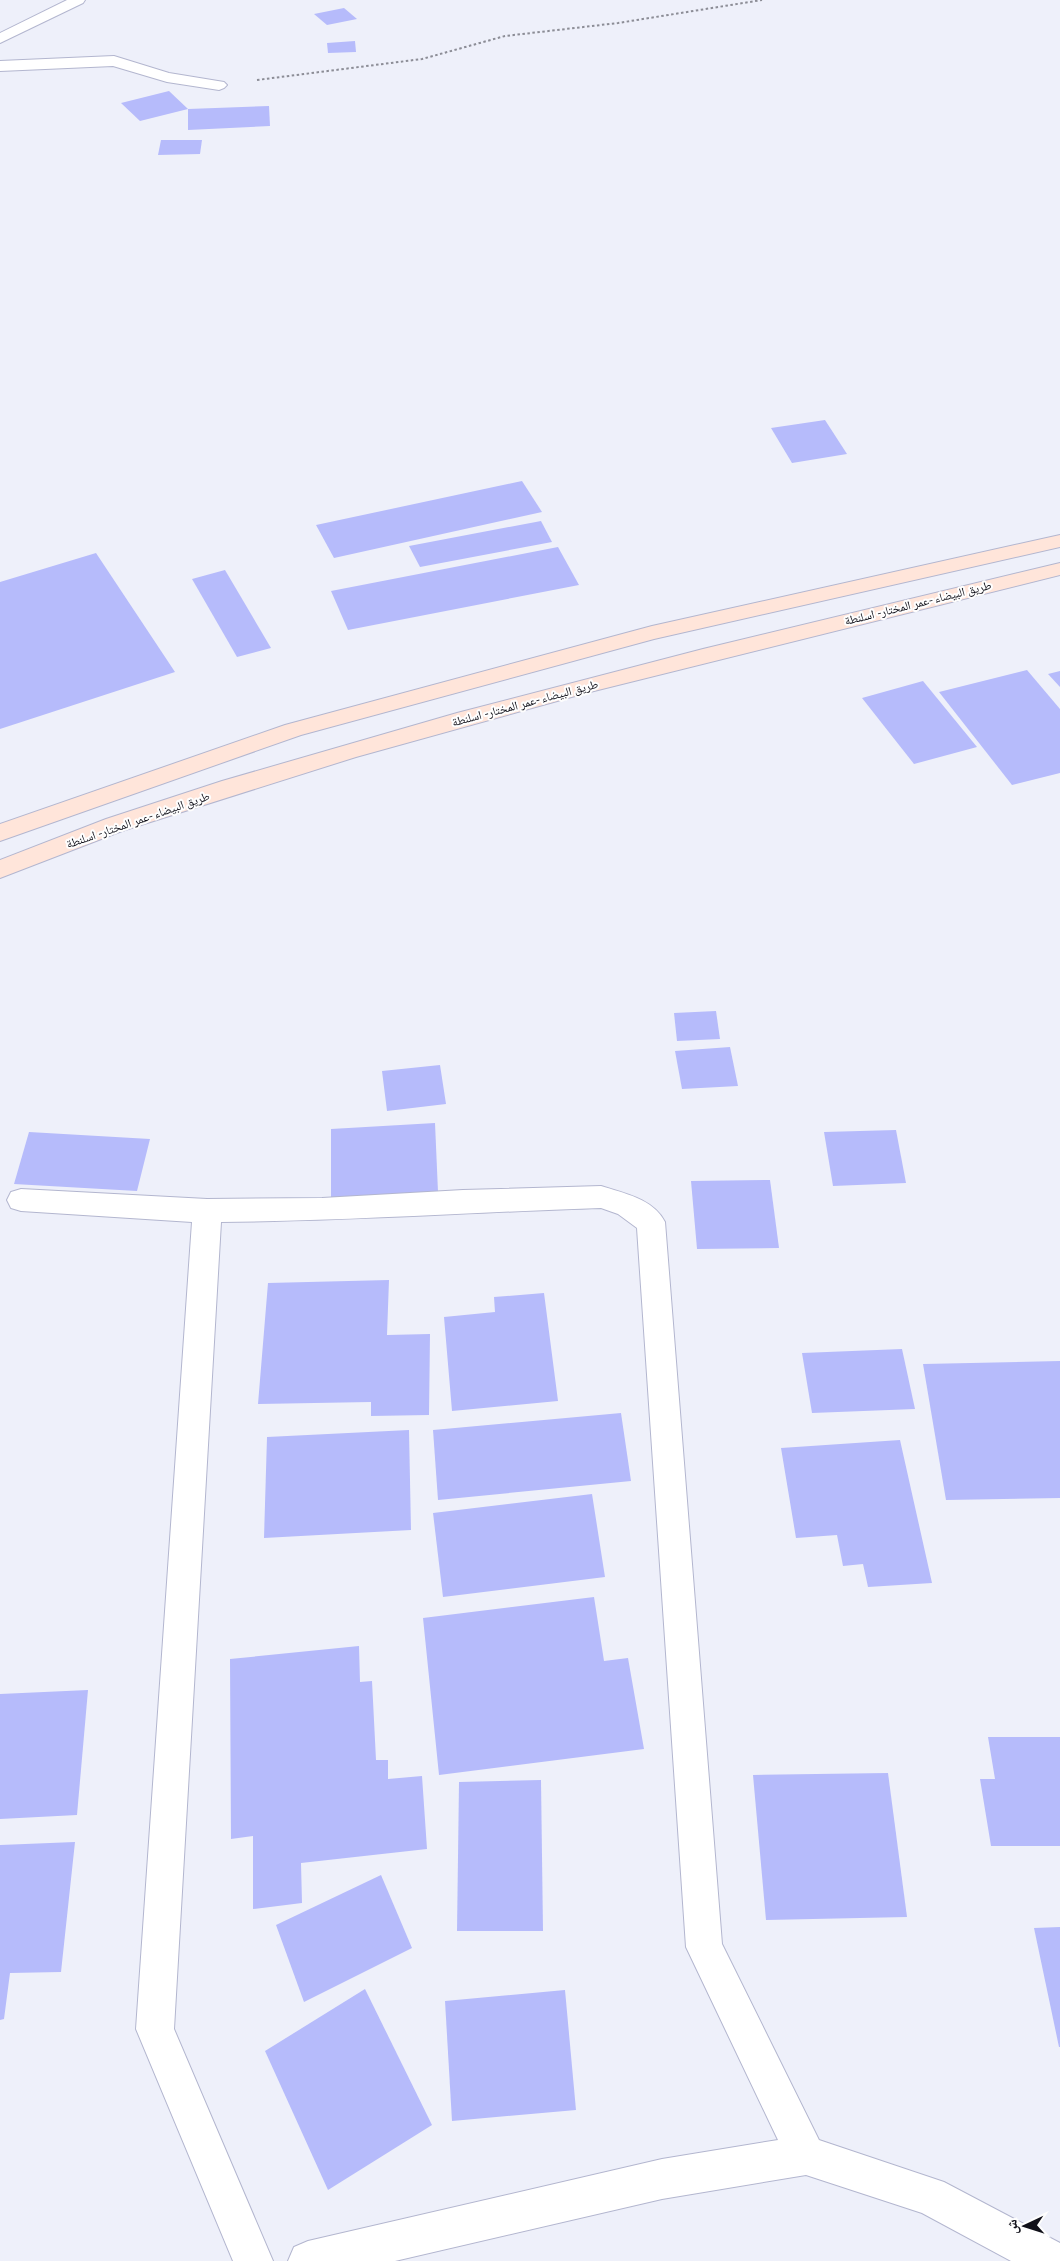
<svg xmlns="http://www.w3.org/2000/svg" width="1060" height="2261" font-family="'Public Sans','Noto Naskh Arabic',sans-serif">
<rect width="100%" height="100%" fill="#eef0fa"/>
<g fill="#b6bbfb">
<path d="M344,8L357,19L327,25L314,14Z"/>
<path d="M355,41L356,52L328,53L327,43Z"/>
<path d="M169,91L188,109L140,121L121,103Z"/>
<path d="M269,106L270,126L188,130V109Z"/>
<path d="M161,140H202L200,154L158,155Z"/>
<path d="M825,420L847,454L792,463L771,428Z"/>
<path d="M522,481L542,512L334,558L316,525Z"/>
<path d="M541,521L552,542L420,567L409,546Z"/>
<path d="M558,547L579,585L348,630L331,591Z"/>
<path d="M96,553L175,672L0,729V582Z"/>
<path d="M225,570L271,648L237,657L192,579Z"/>
<path d="M1027,670L1060,709V773L1012,785L939,692Z"/>
<path d="M1060,671V687L1048,674Z"/>
<path d="M923,681L977,747L914,764L862,698Z"/>
<path d="M716,1011L720,1039L677,1041L674,1013Z"/>
<path d="M730,1047L738,1086L682,1089L675,1051Z"/>
<path d="M440,1065L446,1104L387,1111L382,1071Z"/>
<path d="M435,1123L438,1192L331,1198V1129Z"/>
<path d="M896,1130L906,1183L833,1186L824,1132Z"/>
<path d="M29,1132L150,1139L137,1191L14,1184Z"/>
<path d="M770,1180L779,1248L697,1249L691,1181Z"/>
<path d="M389,1280L387,1335L430,1334L429,1415L371,1416V1402L258,1404L268,1283Z"/>
<path d="M544,1293L558,1401L452,1411L444,1317L495,1312L494,1297Z"/>
<path d="M902,1349L915,1409L812,1413L802,1353Z"/>
<path d="M1060,1361V1498L946,1500L923,1364Z"/>
<path d="M621,1413L631,1481L438,1500L433,1430Z"/>
<path d="M409,1430L411,1530L264,1538L267,1437Z"/>
<path d="M900,1440L932,1583L868,1587L863,1564L843,1566L837,1535L796,1538L781,1448Z"/>
<path d="M592,1494L605,1577L443,1597L433,1513Z"/>
<path d="M594,1597L604,1661L628,1658L644,1749L439,1775L423,1618Z"/>
<path d="M359,1646L360,1682L372,1681L376,1760H388V1779L422,1776L427,1849L301,1863L302,1903L253,1909V1836L231,1839L230,1659Z"/>
<path d="M88,1690L77,1815L0,1819V1694Z"/>
<path d="M988,1737H1060V1846H991L980,1779H995Z"/>
<path d="M888,1773L907,1917L766,1920L753,1775Z"/>
<path d="M541,1780L543,1931H457L459,1782Z"/>
<path d="M75,1842L61,1972L10,1973L4,2019L0,2020V1845Z"/>
<path d="M381,1875L412,1948L304,2002L276,1925Z"/>
<path d="M1060,1927V2047H1059L1034,1928Z"/>
<path d="M365,1989L432,2125L328,2190L265,2051Z"/>
<path d="M565,1990L576,2110L452,2121L445,2001Z"/>
</g>
<g fill="none" stroke-linecap="round" stroke-linejoin="round">
<defs>
<path id="service" d="M114,56L169,73L224,82L227,85L224,88L219,90L167,82L113,66L0,71V61Z"/>
<g id="minor">
<path d="M67,0H85L83,3L0,43V33Z"/>
<path d="M601,1186C623,1193 654,1199 665,1222L722,1944L819,2140L944,2182L1060,2243V2261H1011L922,2213L806,2175L662,2199L395,2261H288L294,2247L308,2241L662,2159L778,2140L686,1947L637,1228L618,1214L601,1208C474,1212 348,1221 221,1222L174,2029L273,2261H233L136,2029L192,1222L21,1211L11,1208L7,1200L11,1192L21,1189L207,1199L322,1198L463,1190Z"/>
</g>
<g id="secondary">
<path d="M1060,535V547L654,639L301,735L0,841V824L285,725L652,626Z"/>
<path d="M1060,563V575L586,693L356,757L122,831L0,878V860L106,819L222,781L457,713L703,649Z"/>
</g>
</defs>
<use href="#service" stroke="#b3b6cf" stroke-width="2"/>
<use href="#minor" stroke="#b3b6cf" stroke-width="2"/>
<use href="#secondary" stroke="#b3b6cf" stroke-width="2"/>
<path stroke="#8c8d96" stroke-width="2" stroke-dasharray="2.5 2.5" stroke-linecap="butt" d="M257,80L422,59L505,36L618,23L762,0"/>
<use href="#service" fill="#fff" fill-rule="evenodd"/>
<use href="#minor" fill="#fff" fill-rule="evenodd"/>
<use href="#secondary" fill="#ffe5da" fill-rule="evenodd"/>
</g>
<g text-anchor="middle" stroke-width="4" stroke-linejoin="round" paint-order="stroke">
<g font-size="12" fill="#101019" stroke="#fefefe">
<text transform="translate(918 603) rotate(-14)" y="4">طريق البيضاء -عمر المختار - اسلنطة</text>
<text transform="translate(525 703) rotate(-15)" y="4">طريق البيضاء -عمر المختار - اسلنطة</text>
<text transform="translate(138 820) rotate(-19)" y="4">طريق البيضاء -عمر المختار - اسلنطة</text>
</g>
</g>
<g transform="translate(1025 2226) rotate(266)" stroke="#fefefe" stroke-width="4" paint-order="stroke">
<path d="M0-4L9 19L0 12L-9 19Z" fill="#101019"/>
<text y="-8" font-size="14" font-weight="bold" text-anchor="middle" fill="#101019">ش</text>
</g>
</svg>
